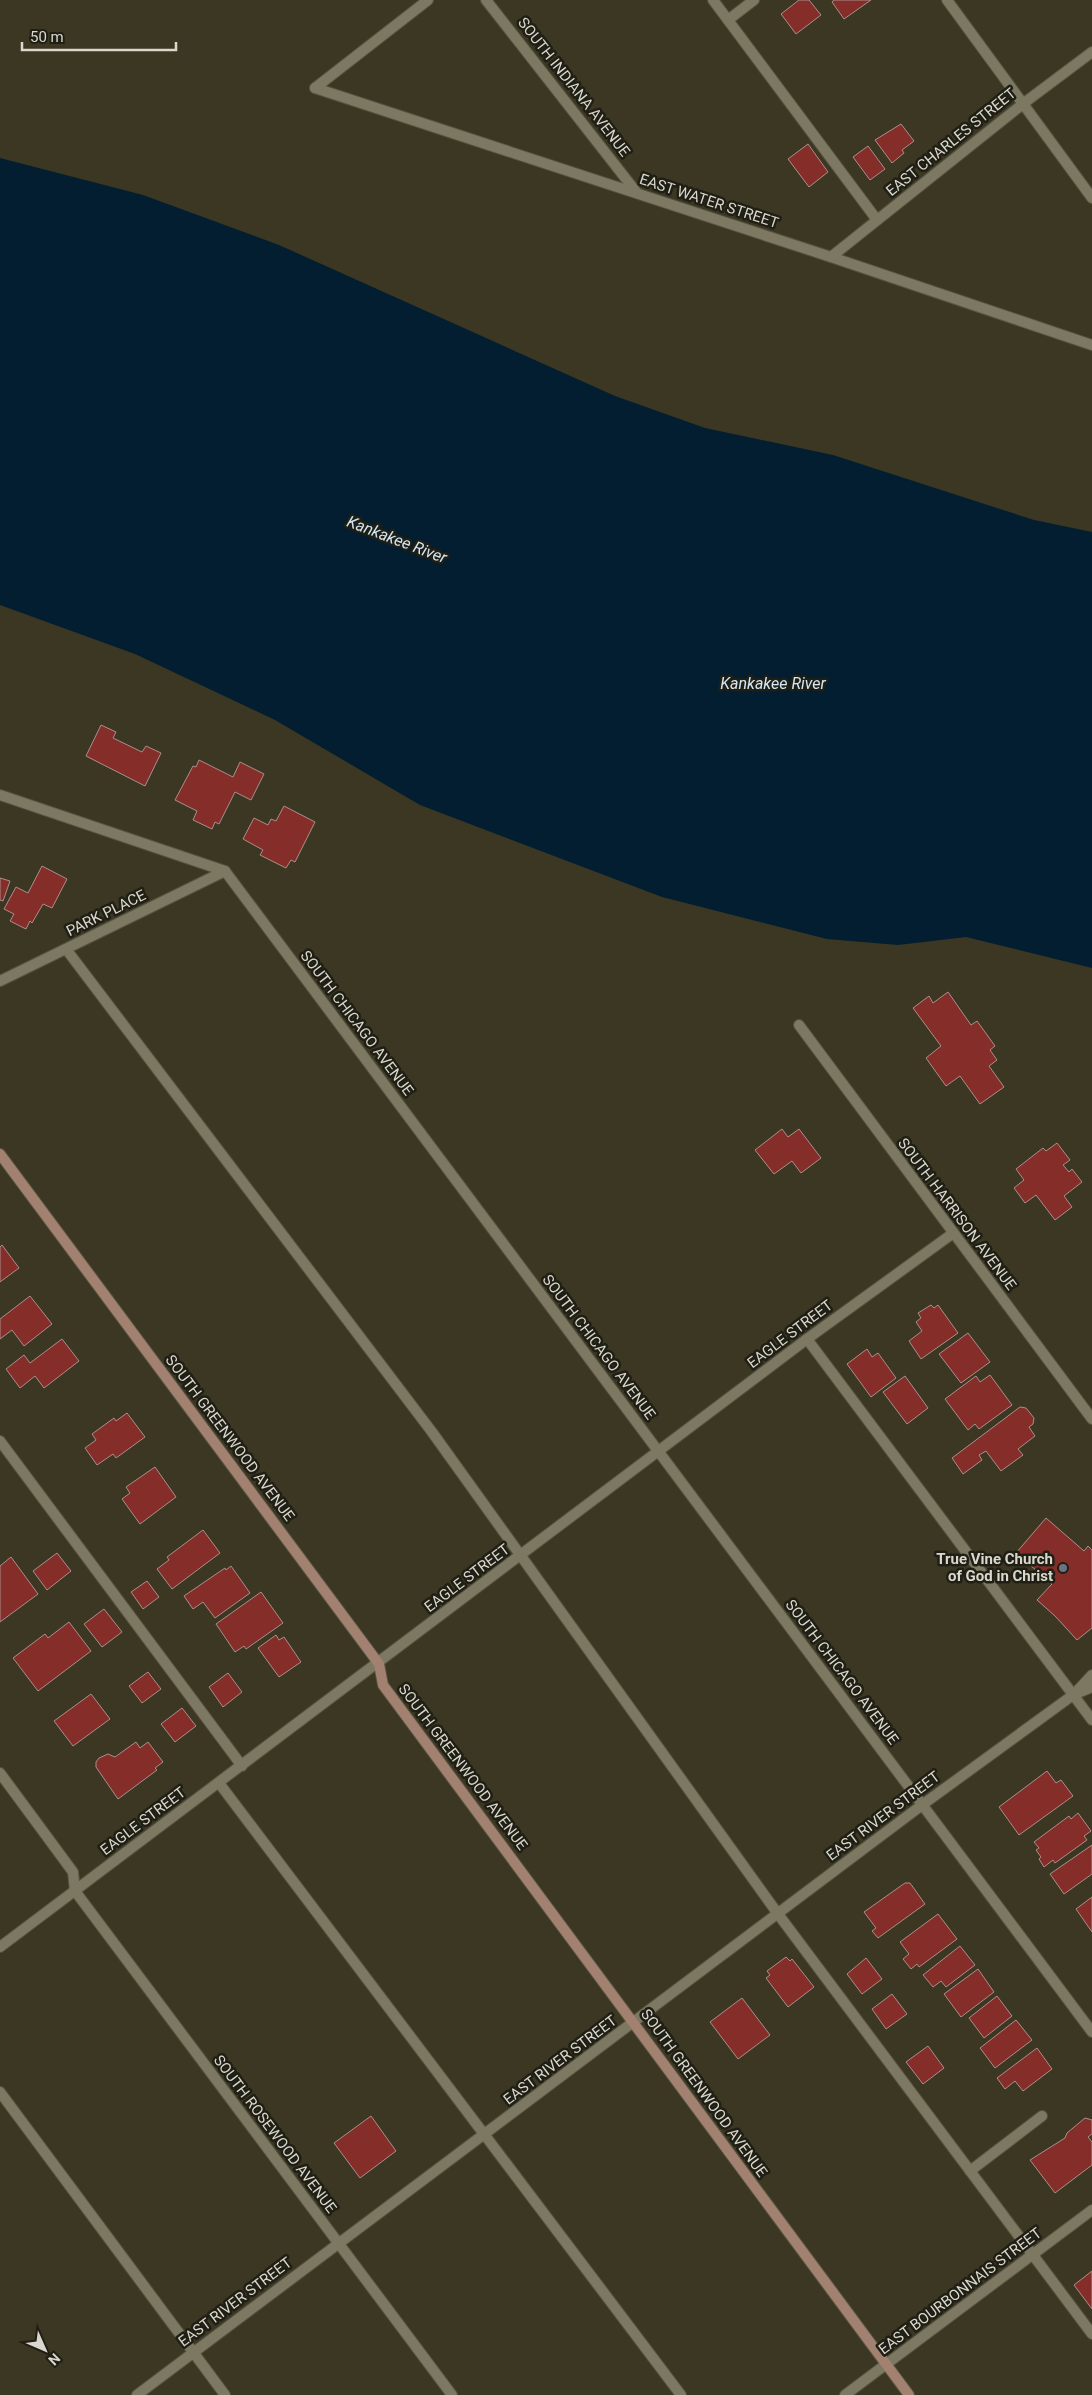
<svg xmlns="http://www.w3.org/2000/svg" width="1092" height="2395" font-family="Roboto,sans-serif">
<rect width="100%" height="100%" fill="#3b3722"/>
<path fill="#021e30" d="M0,158L143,195L279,245L615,396L705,428L833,455L1034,520L1092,532V968L966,937L898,945L827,939L662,897L420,805L275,720L135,654L0,605Z"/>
<g fill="#852d28" stroke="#ab8f8c">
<path d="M799,0H809L821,15L796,34L781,14Z"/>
<path d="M834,0H871L844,19L832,2Z"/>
<path d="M901,124L914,141L902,150L904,153L892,163L875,140Z"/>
<path d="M808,144L828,172L809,187L788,159Z"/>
<path d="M868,146L885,169L870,180L853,157Z"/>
<path d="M101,725L116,732L113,738L142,752L146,746L161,753L145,786L86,756Z"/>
<path d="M199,760L233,777L240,762L264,774L251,800L235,792L219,824L215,822L212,829L193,820L197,811L175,800L193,766L196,767Z"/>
<path d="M284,806L315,822L295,862L291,860L286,868L260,855L263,850L243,839L254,818L268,825L271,819L276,821Z"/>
<path d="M42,866L67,879L52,908L43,904L32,923L30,921L26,929L10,921L14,914L4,909L16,887L28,893Z"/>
<path d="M0,878L10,881L3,901L0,900Z"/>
<path d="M948,992L971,1025L977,1021L995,1046L990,1050L997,1060L989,1066L1004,1087L980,1104L960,1076L946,1086L926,1058L941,1046L913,1008L929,996L933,1003Z"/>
<path d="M782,1129L788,1137L799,1129L821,1158L801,1173L792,1161L774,1174L755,1150Z"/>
<path d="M1057,1143L1070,1160L1063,1165L1069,1172L1072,1169L1082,1182L1064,1196L1072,1207L1055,1220L1036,1195L1025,1203L1014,1188L1024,1180L1016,1169L1043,1148L1046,1151Z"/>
<path d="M2,1245L19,1268L0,1282V1247Z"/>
<path d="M30,1296L52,1324L24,1346L12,1330L0,1339V1319Z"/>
<path d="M931,1305L934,1308L938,1305L958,1333L921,1359L909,1341L922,1331L916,1322L921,1318L918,1313Z"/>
<path d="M968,1333L990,1362L961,1383L939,1354Z"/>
<path d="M62,1339L79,1361L44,1388L35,1376L20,1388L6,1369L24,1355L30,1363Z"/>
<path d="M867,1349L872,1357L878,1353L896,1378L871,1397L847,1364Z"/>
<path d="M990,1375L1012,1405L979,1429L975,1424L968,1430L945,1399L976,1376L980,1382Z"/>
<path d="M905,1376L928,1408L907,1424L883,1392Z"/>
<path d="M1020,1407L1026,1408L1034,1418L1033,1424L1029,1427L1035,1436L1018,1449L1023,1455L1001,1471L986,1451L979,1455L982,1460L963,1474L952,1458Z"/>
<path d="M127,1413L145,1437L116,1458L113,1454L97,1465L85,1448L96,1440L92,1434L114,1418L116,1421Z"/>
<path d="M155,1467L176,1497L140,1524L122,1499L130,1493L126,1487Z"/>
<path d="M1046,1518L1084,1551L1088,1546L1092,1550V1628L1077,1640L1055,1616L1037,1600L1052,1584L1016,1553Z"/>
<path d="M203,1530L220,1553L172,1589L157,1569L169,1560L167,1557Z"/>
<path d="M57,1553L71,1571L47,1590L33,1571Z"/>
<path d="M11,1557L38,1594L0,1622V1566Z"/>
<path d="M231,1566L250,1593L215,1618L203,1602L193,1609L184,1596L225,1568L226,1570Z"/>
<path d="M147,1581L159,1597L143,1609L131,1592Z"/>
<path d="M261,1592L283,1623L246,1649L244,1646L235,1652L216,1624Z"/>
<path d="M104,1609L122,1632L102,1647L84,1624Z"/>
<path d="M69,1622L91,1651L38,1691L13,1658L45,1634L48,1638Z"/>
<path d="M276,1635L279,1640L284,1637L301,1662L279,1677L258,1648Z"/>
<path d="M148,1672L161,1689L142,1703L129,1686Z"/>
<path d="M228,1673L242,1692L223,1707L209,1687Z"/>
<path d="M91,1694L110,1719L73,1746L54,1721Z"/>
<path d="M182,1708L196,1726L175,1742L161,1724Z"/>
<path d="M136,1742L140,1748L148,1742L163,1762L155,1768L157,1770L118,1799L96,1767V1762L99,1758L108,1754L115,1757Z"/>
<path d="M1047,1771L1056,1783L1061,1780L1073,1796L1019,1835L999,1807Z"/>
<path d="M1078,1813L1091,1831L1084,1836L1087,1840L1055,1863L1053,1860L1044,1867L1039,1859L1041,1857L1036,1850L1039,1848L1034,1842L1069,1816L1071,1819Z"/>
<path d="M1092,1845V1874L1064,1894L1050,1874Z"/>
<path d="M905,1883H910L925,1904L878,1938L872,1931L876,1928L864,1912Z"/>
<path d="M1092,1897V1932L1076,1909Z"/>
<path d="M938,1914L957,1939L919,1967L917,1964L911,1969L903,1959L909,1954L900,1942Z"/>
<path d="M960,1946L975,1965L946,1987L941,1981L933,1987L923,1975Z"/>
<path d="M786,1957L790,1961L792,1959L814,1987L788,2007L766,1978L770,1975L767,1971Z"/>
<path d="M866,1958L882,1979L862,1994L847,1974Z"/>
<path d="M978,1969L994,1992L961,2017L944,1994Z"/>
<path d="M892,1994L907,2014L886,2029L872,2009Z"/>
<path d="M997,1996L1012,2016L984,2038L969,2018Z"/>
<path d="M742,1998L770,2035L738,2059L710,2022Z"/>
<path d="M1016,2020L1032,2040L995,2068L980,2048Z"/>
<path d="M928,2046L944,2068L923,2084L906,2062Z"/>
<path d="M1037,2048L1052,2069L1023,2091L1015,2081L1005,2089L997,2078Z"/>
<path d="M371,2116L396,2151L360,2178L334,2143Z"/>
<path d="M1085,2118L1092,2120V2134L1088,2137L1092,2142V2165L1055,2193L1030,2160L1065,2138L1067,2133Z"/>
<path d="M1092,2271V2309L1074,2285Z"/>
</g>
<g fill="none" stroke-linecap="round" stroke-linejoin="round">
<defs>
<g id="lane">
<path d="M713,0L877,220"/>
<path d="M728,20L754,0"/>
<path d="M66,949L432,1432L778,1914L1092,2334"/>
<path d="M807,1339L1092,1720"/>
<path d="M0,1441L242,1766"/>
<path d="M219,1783L681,2395"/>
<path d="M0,2092L225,2395"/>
<path d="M970,2171L1042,2116"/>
</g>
<g id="street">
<path d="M486,0L637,193"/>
<path d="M947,0L1092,198"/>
<path d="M315,88L831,257L1092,345"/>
<path d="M315,88L428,0"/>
<path d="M831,257L1024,103L1092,52"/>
<path d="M0,795L225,871L1092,2032"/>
<path d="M0,981L225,871"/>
<path d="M799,1025L1092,1419"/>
<path d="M1077,1691L1092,1675"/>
<path d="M0,1773L73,1872L75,1891L452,2395"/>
<path d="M0,1947L807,1339L952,1234"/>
<path d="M137,2395L922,1805L1073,1695L1092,1687"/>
<path d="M845,2395L1092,2210"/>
</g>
<path id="secondary" d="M0,1154L379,1664L383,1685L909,2395"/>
</defs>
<use href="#lane" stroke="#565340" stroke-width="12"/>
<use href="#street" stroke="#565340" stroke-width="12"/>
<use href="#secondary" stroke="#565340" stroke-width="12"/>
<use href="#lane" stroke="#7c7861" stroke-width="10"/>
<use href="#street" stroke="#7c7861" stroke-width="10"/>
<use href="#secondary" stroke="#a38171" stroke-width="10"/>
</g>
<circle fill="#6b7280" stroke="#201f15" stroke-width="2" cx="1063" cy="1568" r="5"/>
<g text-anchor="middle" stroke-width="5" stroke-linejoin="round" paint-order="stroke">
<g font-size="15" fill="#dad8cc" stroke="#201f15">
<text transform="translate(574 87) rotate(52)" y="5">SOUTH INDIANA AVENUE</text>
<text transform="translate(951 142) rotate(-39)" y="5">EAST CHARLES STREET</text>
<text transform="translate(709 201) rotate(18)" y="5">EAST WATER STREET</text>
<text transform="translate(106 913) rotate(-26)" y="5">PARK PLACE</text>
<text transform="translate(357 1023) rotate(53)" y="5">SOUTH CHICAGO AVENUE</text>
<text transform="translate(957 1214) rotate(53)" y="5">SOUTH HARRISON AVENUE</text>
<text transform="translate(790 1334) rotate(-37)" y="5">EAGLE STREET</text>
<text transform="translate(599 1347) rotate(53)" y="5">SOUTH CHICAGO AVENUE</text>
<text transform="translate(230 1438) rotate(53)" y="5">SOUTH GREENWOOD AVENUE</text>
<text transform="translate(467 1578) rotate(-37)" y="5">EAGLE STREET</text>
<text transform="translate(842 1672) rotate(53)" y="5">SOUTH CHICAGO AVENUE</text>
<text transform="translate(463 1767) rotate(53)" y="5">SOUTH GREENWOOD AVENUE</text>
<text transform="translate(883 1816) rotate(-37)" y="5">EAST RIVER STREET</text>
<text transform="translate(143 1821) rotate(-37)" y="5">EAGLE STREET</text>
<text transform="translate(560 2060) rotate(-37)" y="5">EAST RIVER STREET</text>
<text transform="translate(704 2093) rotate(54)" y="5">SOUTH GREENWOOD AVENUE</text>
<text transform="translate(275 2134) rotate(53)" y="5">SOUTH ROSEWOOD AVENUE</text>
<text transform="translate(960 2291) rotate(-37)" y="5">EAST BOURBONNAIS STREET</text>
<text transform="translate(235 2302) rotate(-37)" y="5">EAST RIVER STREET</text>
</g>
<g font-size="15" font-weight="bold" fill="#dad8cc" stroke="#201f15" text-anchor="end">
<text x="1053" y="1564">True Vine Church<tspan x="1053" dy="17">of God in Christ</tspan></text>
</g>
<g font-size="16" font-style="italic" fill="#d2e7f6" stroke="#201f15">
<text transform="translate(397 539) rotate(21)" y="6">Kankakee River</text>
<text x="773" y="689">Kankakee River</text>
</g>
</g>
<g transform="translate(45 2350) rotate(135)" stroke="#201f15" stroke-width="4" paint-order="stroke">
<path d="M0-4L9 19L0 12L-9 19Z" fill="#dad8cc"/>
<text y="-8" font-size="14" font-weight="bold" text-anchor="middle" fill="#dad8cc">N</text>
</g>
<path d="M22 42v8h154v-8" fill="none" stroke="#dad8cc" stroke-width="2.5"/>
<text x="30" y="42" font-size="15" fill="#dad8cc" stroke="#201f15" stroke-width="4" paint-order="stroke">50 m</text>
</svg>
